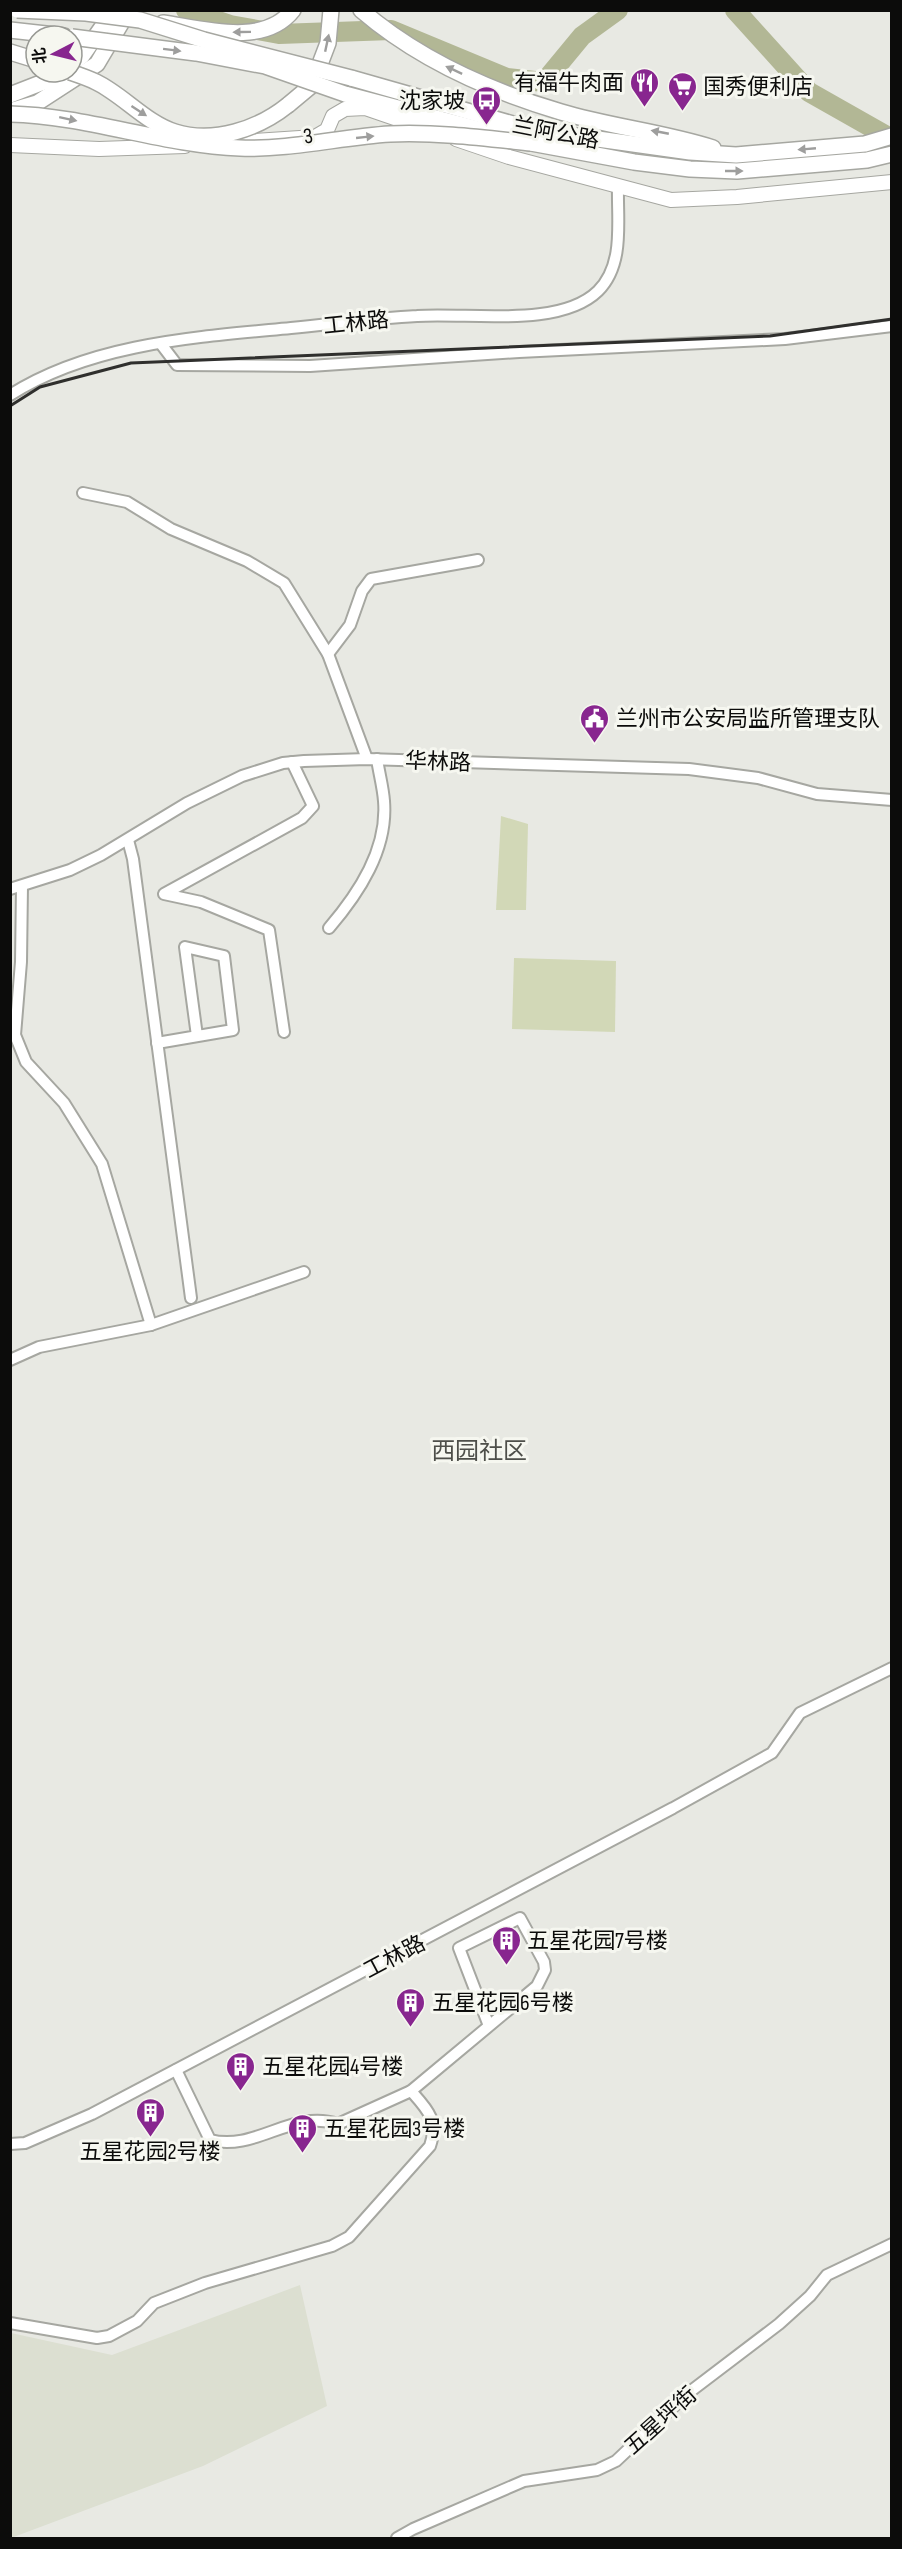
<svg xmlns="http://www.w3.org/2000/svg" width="902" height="2549" font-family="'Sofia Sans Condensed','Noto Sans SC',sans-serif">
<rect width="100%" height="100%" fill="#e8e9e3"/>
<path fill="#dcdfd1" d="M300,2285L327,2406L203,2466L11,2538V2333L112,2355Z"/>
<g fill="#d2d8b7">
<path d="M501,816L528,824L526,910H496Z"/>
<path d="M514,958L616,961L615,1032L512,1029Z"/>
</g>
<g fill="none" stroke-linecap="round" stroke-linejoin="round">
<g stroke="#b2b795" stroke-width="20">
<path d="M186,10L230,25L279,34L391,30L507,78L544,82L582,36L618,10"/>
<path d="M735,10L809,92L892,139"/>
</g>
<defs>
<g id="minor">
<path d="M161,344L177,365L310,366L519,352L785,339L892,326"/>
<path d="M10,395C92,343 197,337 291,328C333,324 375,318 417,316C467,312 559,329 598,291C625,264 617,221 618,187"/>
<path d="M83,493L127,502L171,529L247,561L284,583L328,654L367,759"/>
<path d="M328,654L350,625L362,591L371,579L478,560"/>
<path d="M128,840L133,859L191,1298"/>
<path d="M22,886L21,962L15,1035L26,1062L64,1103L102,1164L151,1325"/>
<path d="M10,889L70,870L101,855L187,803L242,776L283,763L304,761L367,759L689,769L758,778L817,794L892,800"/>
<path d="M329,928C359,893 388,849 384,801C383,787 379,773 377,759"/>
<path d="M284,1032L269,930L201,902L164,894L302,818L313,806L292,762"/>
<path d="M157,1043L233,1030L224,956L185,947L197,1036"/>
<path d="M10,1360L39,1347L151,1325L304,1272"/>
<path d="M176,2070L210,2140C256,2152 291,2109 338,2124L411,2091L537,1986L545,1970L544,1962L520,1918L459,1948L489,2026"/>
<path d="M10,2144L25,2143L92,2114L673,1808L772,1753L800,1713L892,1668"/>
<path d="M10,2323L97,2338L109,2336L137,2321L154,2303L205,2283L332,2246L349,2237L430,2146C439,2120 427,2109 411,2091"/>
<path d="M397,2538L413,2529L524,2481L597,2470L616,2461L687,2394L779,2324L810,2296L827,2275L892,2244"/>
</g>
<g id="major">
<path d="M456,139L509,157L671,200L737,197L892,182"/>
<path d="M222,143L315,137L327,130L333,116L345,109L365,108L435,132"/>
<path d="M10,145L99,149L185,146"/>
</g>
<g id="highway">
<path d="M361,10C418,59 490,91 561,112C611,127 663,132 713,148"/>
<path d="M163,23C204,29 264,47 293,10"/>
<path d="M10,30L64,36"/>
<path d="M10,52L36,60"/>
<path d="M72,63L82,56L114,10"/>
<path d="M351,78L534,130L690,152L736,155L865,144L892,136"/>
<path d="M345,94L531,143L634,162L690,169L737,171L867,160L892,154"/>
<path d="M10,95L46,81L59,72"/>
<path d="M288,105L312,85L328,43L331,10"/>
<path d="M10,111L37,103L97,64L129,10"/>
</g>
</defs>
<use href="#minor" stroke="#a6a7a1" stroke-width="14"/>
<use href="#major" stroke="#a6a7a1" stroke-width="16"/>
<use href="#highway" stroke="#a6a7a1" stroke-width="18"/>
<use href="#minor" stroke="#fff" stroke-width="10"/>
<use href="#major" stroke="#fff" stroke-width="14"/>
<use href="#highway" stroke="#fff" stroke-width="15"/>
<path stroke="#2f2f2d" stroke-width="3" d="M10,406L40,387L131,363L770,336L892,319"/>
<defs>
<g id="highway-bridge">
<path d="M17,10L86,13L140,20L204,40L351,78"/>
<path d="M72,37L196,53L265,66L345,94"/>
<path d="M70,72C79,75 88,78 96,82C123,95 146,123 175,132C214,144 258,129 288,105"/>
<path d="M10,114C88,116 162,145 240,148C290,150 341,137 390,134C438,132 484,138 531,143"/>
</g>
</defs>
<use href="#highway-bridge" stroke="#a6a7a1" stroke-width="18" stroke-linecap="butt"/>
<use href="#highway-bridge" stroke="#fff" stroke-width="15"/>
</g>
<defs><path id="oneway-solid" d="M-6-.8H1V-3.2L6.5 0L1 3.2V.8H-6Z" transform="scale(1.5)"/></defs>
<g fill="#9e9e9d">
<use href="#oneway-solid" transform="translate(242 32) rotate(179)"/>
<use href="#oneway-solid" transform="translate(327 43) rotate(-78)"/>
<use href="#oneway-solid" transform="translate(172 50) rotate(7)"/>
<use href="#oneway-solid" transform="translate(454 70) rotate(-155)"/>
<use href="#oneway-solid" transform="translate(139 111) rotate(33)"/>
<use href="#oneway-solid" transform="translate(68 119) rotate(12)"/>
<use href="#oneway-solid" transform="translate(660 132) rotate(-169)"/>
<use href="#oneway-solid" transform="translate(365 137) rotate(-6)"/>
<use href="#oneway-solid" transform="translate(807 149) rotate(175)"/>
<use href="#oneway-solid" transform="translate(734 171)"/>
</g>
<defs>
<symbol id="restaurant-pin" viewBox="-11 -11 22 30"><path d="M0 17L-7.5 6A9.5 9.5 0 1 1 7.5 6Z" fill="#88268f" stroke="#f6f7f0"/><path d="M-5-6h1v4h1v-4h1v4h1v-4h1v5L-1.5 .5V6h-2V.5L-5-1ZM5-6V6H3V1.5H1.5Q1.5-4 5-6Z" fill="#fff"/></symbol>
<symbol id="supermarket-pin" viewBox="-11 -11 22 30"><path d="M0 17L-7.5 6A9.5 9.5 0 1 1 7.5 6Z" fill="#88268f" stroke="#f6f7f0"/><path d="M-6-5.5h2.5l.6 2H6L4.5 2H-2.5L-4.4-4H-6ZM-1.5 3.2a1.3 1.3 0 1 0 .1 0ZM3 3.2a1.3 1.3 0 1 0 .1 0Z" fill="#fff"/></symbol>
<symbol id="bus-pin" viewBox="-11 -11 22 30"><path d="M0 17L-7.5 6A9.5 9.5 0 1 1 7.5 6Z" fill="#88268f" stroke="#f6f7f0"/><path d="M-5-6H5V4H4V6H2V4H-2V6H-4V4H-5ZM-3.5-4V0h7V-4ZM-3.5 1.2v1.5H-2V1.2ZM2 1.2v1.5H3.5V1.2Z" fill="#fff"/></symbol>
<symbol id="civic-pin" viewBox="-11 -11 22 30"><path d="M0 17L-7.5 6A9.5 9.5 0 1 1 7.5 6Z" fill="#88268f" stroke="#f6f7f0"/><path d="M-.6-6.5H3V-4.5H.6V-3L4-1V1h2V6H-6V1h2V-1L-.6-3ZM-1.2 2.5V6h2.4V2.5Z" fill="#fff"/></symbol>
<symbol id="building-pin" viewBox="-11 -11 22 30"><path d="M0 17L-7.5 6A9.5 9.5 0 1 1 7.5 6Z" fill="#88268f" stroke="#f6f7f0"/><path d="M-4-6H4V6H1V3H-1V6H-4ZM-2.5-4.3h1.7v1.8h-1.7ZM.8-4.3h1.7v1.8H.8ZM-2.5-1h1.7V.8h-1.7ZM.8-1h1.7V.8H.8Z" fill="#fff"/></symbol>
</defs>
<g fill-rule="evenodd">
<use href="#restaurant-pin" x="628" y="66" width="33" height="45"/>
<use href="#supermarket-pin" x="666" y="70" width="33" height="45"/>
<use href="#bus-pin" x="470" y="84" width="33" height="45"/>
<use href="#civic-pin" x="578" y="702" width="33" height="45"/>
<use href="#building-pin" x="490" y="1924" width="33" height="45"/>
<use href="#building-pin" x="394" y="1986" width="33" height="45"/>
<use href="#building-pin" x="224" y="2050" width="33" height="45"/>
<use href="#building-pin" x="134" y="2096" width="33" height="45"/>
<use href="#building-pin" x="286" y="2112" width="33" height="45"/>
</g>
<g text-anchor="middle" stroke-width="6" stroke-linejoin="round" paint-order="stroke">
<g font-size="22" fill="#0c0c0b" stroke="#f6f7f0" text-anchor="start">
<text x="624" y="90" text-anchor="end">有福牛肉面</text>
<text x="703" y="94">国秀便利店</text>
<text x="465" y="108" text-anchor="end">沈家坡</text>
<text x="616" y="726">兰州市公安局监所管理支队</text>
<text x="527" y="1948">五星花园7号楼</text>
<text x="432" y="2010">五星花园6号楼</text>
<text x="262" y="2074">五星花园4号楼</text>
<text x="324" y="2136">五星花园3号楼</text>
<text x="150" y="2159" text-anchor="middle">五星花园2号楼</text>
</g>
<g font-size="22" fill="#0c0c0b" stroke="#f6f7f0">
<text transform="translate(556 132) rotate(11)" y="8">兰阿公路</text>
<text transform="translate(308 135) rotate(-10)" y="8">3</text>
<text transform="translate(356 322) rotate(-6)" y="8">工林路</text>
<text transform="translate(438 761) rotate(2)" y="8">华林路</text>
<text transform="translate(394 1956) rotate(-28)" y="8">工林路</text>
<text transform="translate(660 2420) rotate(-42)" y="8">五星坪街</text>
</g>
<g font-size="24" fill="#4e4f4a" stroke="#f6f7f0">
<text x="479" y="1459">西园社区</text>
</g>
</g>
<rect width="902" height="2549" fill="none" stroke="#0c0c0b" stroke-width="24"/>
<g transform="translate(54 54) rotate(263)"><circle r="28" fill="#f6f7f0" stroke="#989994" stroke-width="1.5"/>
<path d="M0-4.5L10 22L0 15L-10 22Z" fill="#88268f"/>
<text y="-9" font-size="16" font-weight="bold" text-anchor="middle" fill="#0c0c0b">北</text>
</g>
</svg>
